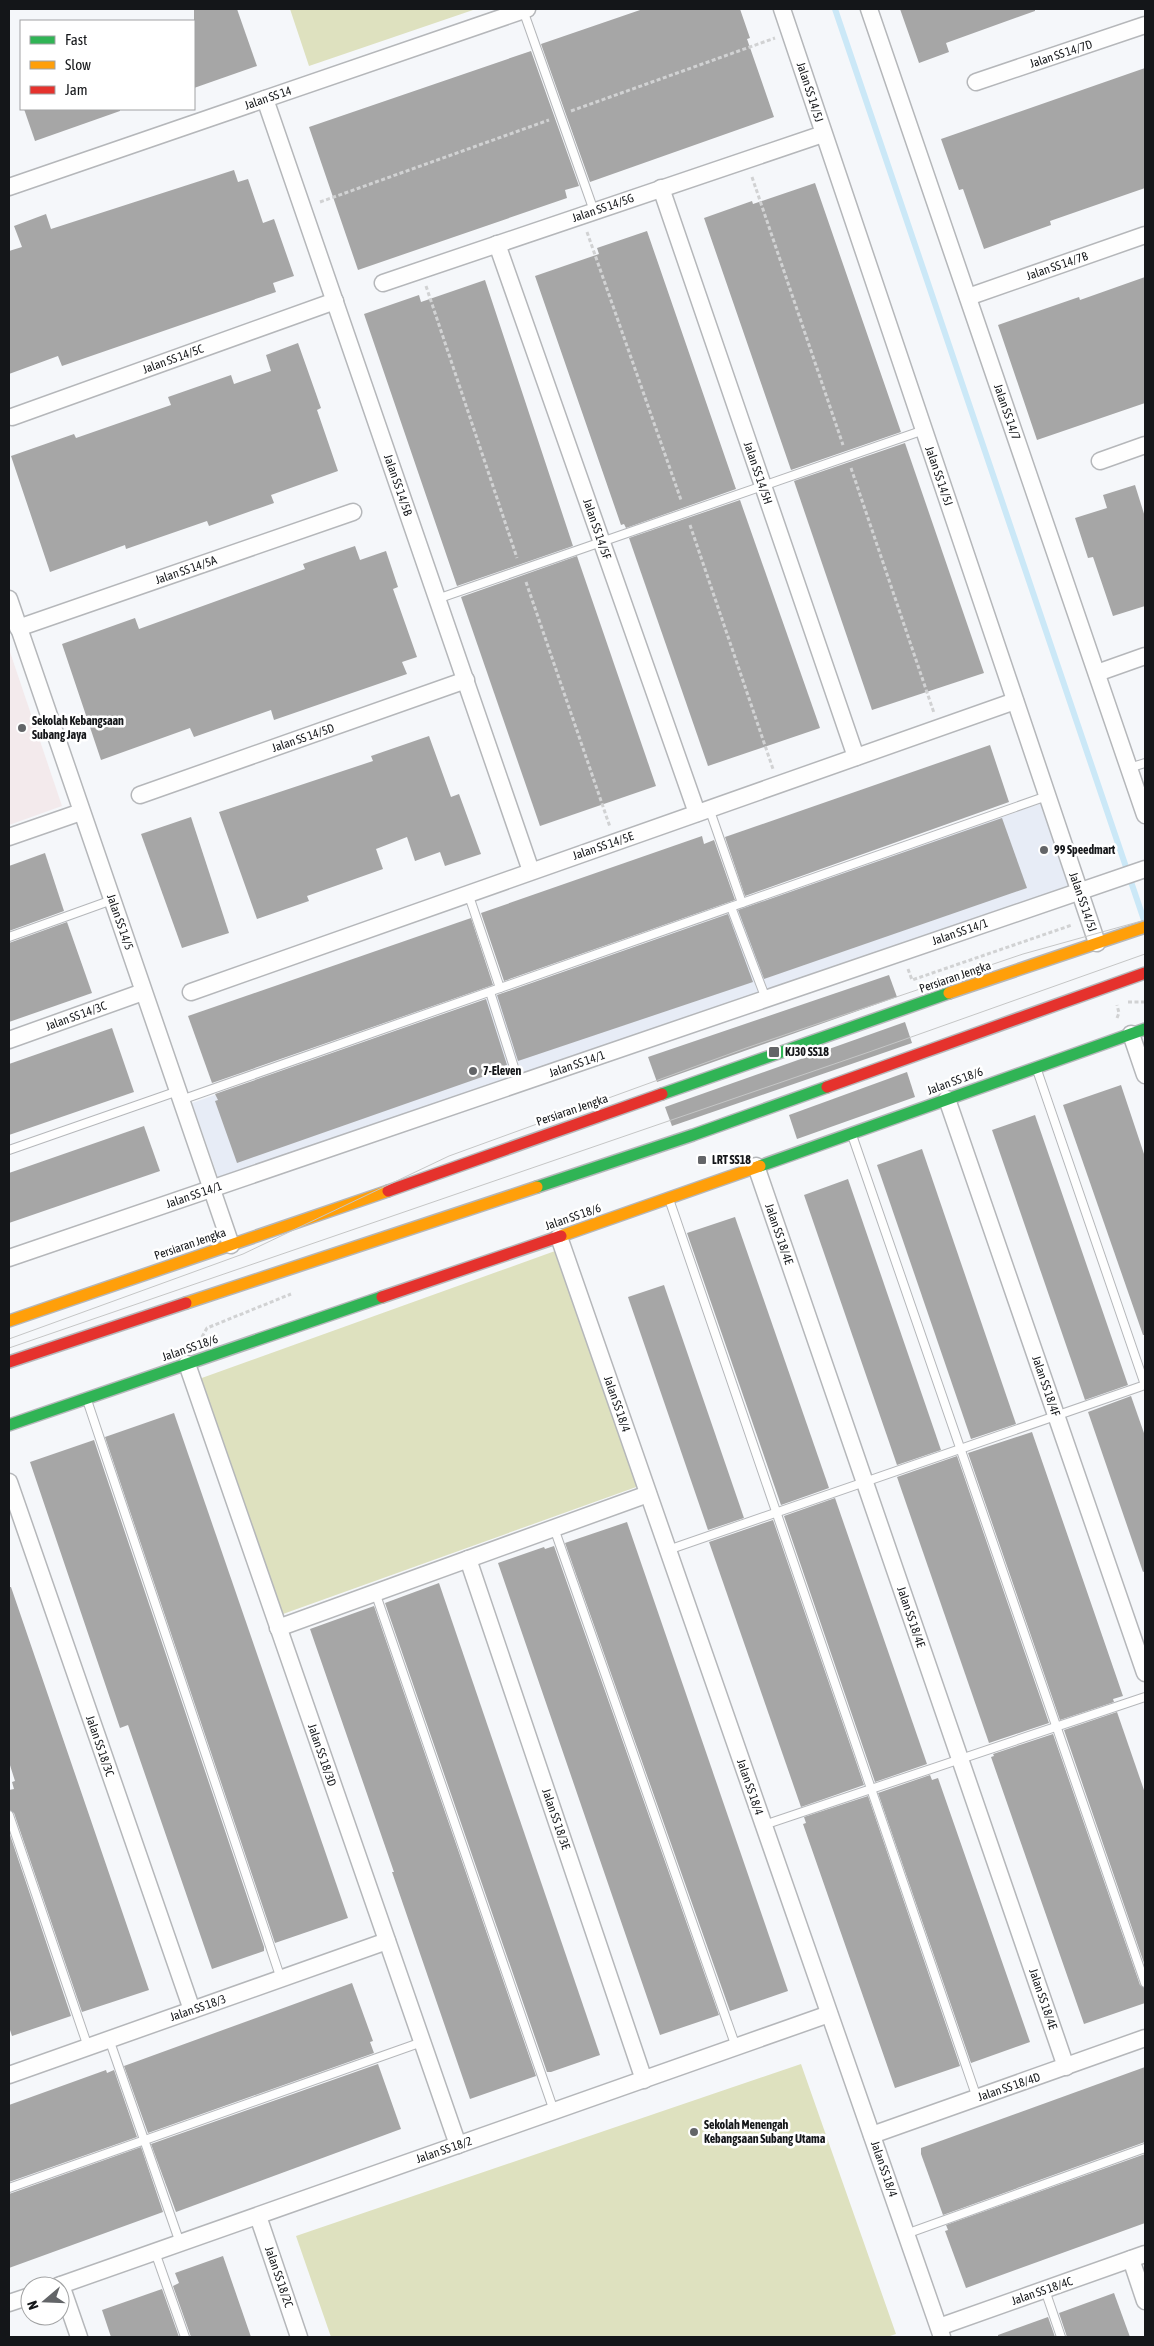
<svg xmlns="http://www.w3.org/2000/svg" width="1154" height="2346" font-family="'Asap Condensed',sans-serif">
<rect width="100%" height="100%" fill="#f5f7fa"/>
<path fill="#e7ecf6" d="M1042,803L1071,889L220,1183L192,1103Z"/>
<path fill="#f3eaec" d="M9,649L62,806L9,825Z"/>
<g fill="#dee1bf">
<path d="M290,9H476L309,66Z"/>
<path d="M555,1251L639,1486L283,1614L199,1379Z"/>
<path d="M801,2064L896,2334L887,2337H331L296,2236Z"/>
</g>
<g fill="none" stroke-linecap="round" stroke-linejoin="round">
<path stroke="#cbe8f7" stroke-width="6" d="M835,9L1145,923"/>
</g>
<g fill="#a6a6a6">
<path d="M194,9H237L257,66L194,88Z"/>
<path d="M643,9H740L750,38L747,39L774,117L590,182L541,44Z"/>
<path d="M900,9H1035V11L946,43L949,52L919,63Z"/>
<path d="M531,51L579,186L565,190L567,198L358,270L309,127Z"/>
<path d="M1145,68V188L1050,221L1051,225L984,249L963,189L959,190L941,139Z"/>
<path d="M24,109H120V111L35,141Z"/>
<path d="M234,170L238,182L248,179L263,223L274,219L294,276L273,283L276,292L62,366L58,356L9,374V251L22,247L14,226L46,214L51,229Z"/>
<path d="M815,183L901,432L791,470L704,218L752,201L753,204Z"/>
<path d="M647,231L736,489L626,528L624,524L621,525L535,276L599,254L597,248Z"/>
<path d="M1145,277V403L1037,440L998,325L1079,297L1080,300Z"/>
<path d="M485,280L573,546L457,586L364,314L419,295L421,302Z"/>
<path d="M298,343L321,408L317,410L338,471L271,495L274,503L209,526L207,521L126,549L125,545L50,572L11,456L74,434L76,438L171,405L168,397L231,375L234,384L271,371L266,355Z"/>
<path d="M905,443L984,673L872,710L794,481Z"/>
<path d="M1135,485L1145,517V606L1113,616L1093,557L1088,558L1075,518L1107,508L1103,495Z"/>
<path d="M740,500L820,728L708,766L629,538Z"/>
<path d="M355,546L360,560L386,551L398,587L393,589L417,657L402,662L407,674L274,720L271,710L194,737L190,728L101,760L62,644L135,618L139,629L305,569L303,564Z"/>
<path d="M577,556L656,786L540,826L461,597Z"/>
<path d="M429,736L451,797L459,794L481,854L445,866L440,852L415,861L407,837L376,849L383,869L307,896L309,901L257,919L219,812L373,761L371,756Z"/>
<path d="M990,745L1009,802L745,896L725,837Z"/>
<path d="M191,817L229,933L182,948L141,834Z"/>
<path d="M1002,818L1027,888L764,979L738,910Z"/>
<path d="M702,836L704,844L714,840L735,900L504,981L481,913Z"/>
<path d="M45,853L64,911L9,931V866Z"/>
<path d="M728,914L753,982L518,1061L497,995Z"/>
<path d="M471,918L493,985L212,1083L188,1016Z"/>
<path d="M67,922L92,993L9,1022V943Z"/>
<path d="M889,975L897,997L657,1082L648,1057Z"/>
<path d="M486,999L507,1065L501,1067L502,1070L237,1163L215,1101L218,1100L215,1094Z"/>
<path d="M905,1022L912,1043L672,1126L665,1107Z"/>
<path d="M112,1028L134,1092L9,1135V1064Z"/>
<path d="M907,1072L915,1097L797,1139L789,1115Z"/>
<path d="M1121,1085L1145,1157V1335H1143L1063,1105Z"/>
<path d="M1035,1115L1128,1385L1085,1400L992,1130Z"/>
<path d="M144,1126L160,1171L9,1223V1173Z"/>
<path d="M922,1149L1016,1424L971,1439L877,1165Z"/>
<path d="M848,1179L941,1450L897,1465L804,1195Z"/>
<path d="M735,1217L829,1488L781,1505L687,1233Z"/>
<path d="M664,1285L744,1518L708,1530L628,1297Z"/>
<path d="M1131,1396L1145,1436V1571L1143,1572L1088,1412Z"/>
<path d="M174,1413L348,1918L275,1943L105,1437Z"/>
<path d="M1032,1432L1123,1696L1113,1699L1114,1702L1060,1720L968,1453Z"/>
<path d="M94,1440L264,1947V1951L212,1969L128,1725L120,1728L30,1462Z"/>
<path d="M957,1456L1049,1723L989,1743L897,1477Z"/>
<path d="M835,1498L927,1764L875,1782L784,1516Z"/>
<path d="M773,1520L864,1785L801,1807L709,1542Z"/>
<path d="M627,1522L788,1991L730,2011L565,1543Z"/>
<path d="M554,1546L719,2015L660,2035L498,1563L544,1547L545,1549Z"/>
<path d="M439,1583L600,2055L551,2072H547L385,1603Z"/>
<path d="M9,1587H11L149,1990L82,2012L14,1813L9,1810V1790L14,1789L12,1782L15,1781L9,1762Z"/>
<path d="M374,1606L536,2076L470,2099L392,1872H394L310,1629Z"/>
<path d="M1117,1712L1145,1793V1966L1064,1730Z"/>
<path d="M1053,1734L1140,1985L1145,1988V2003L1084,2024L991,1757L994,1756L993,1754Z"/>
<path d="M930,1775L932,1780L938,1778L1030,2042L971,2063L878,1793Z"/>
<path d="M868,1796L960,2066L895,2088L803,1824L806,1823L804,1817Z"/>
<path d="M9,1832L71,2016L12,2036L9,2027Z"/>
<path d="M352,1983L373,2041L370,2042L374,2053L148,2133L124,2066Z"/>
<path d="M378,2064L401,2129L176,2212L151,2144Z"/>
<path d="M1145,2067V2142L943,2215L921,2154V2148Z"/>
<path d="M106,2070L107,2073L114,2070L137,2137L9,2182V2105Z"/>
<path d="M141,2147L163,2212L9,2268V2194Z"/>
<path d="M1145,2154V2223L966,2288L945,2231L948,2230L946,2225Z"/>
<path d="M223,2256L251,2337H191L173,2286L179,2283L175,2273Z"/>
<path d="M162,2289L179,2337H111L102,2310Z"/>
<path d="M1114,2293L1130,2337H1067L1059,2313Z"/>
<path d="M1048,2317L1055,2337H998V2335Z"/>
</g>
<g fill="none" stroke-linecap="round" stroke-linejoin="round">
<defs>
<g id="lane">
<path d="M523,10L594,211"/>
<path d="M437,599L924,430"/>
<path d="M1129,768L1145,763"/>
<path d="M709,808L742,903"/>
<path d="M468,893L500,988"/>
<path d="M731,907L766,999"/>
<path d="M9,937L112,900"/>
<path d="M490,992L519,1083"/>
<path d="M1037,1070L1145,1385"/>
<path d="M181,1100L1047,796"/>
<path d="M852,1135L1145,1983"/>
<path d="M9,1150L178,1091"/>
<path d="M669,1199L977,2098"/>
<path d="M87,1400L281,1979"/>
<path d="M554,1528L736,2047"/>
<path d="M668,1550L1145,1385"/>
<path d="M375,1592L554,2111"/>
<path d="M9,1815L88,2047"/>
<path d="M764,1825L1145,1697"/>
<path d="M109,2039L180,2243"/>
<path d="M9,2188L422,2042"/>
<path d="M906,2234L1145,2148"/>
<path d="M155,2252L185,2337"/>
<path d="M1045,2290L1061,2337"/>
</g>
<g id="street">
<path d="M782,9L1097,943"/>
<path d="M869,9L1145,815"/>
<path d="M976,82L1145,25"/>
<path d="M265,99L531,871"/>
<path d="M9,187L527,9"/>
<path d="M661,188L856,757"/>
<path d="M497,244L697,813"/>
<path d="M383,283L823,134"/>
<path d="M968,297L1145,235"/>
<path d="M12,417L335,301"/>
<path d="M1100,461L1145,445"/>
<path d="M9,599L231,1245"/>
<path d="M18,628L353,512"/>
<path d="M1097,673L1145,656"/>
<path d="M140,795L466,680"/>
<path d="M9,837L81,812"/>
<path d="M191,992L1015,701"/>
<path d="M1131,1034L1145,1075"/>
<path d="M9,1040L143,992"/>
<path d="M947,1099L1145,1673"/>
<path d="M756,1166L1066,2067"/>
<path d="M559,1237L942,2337"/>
<path d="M9,1258L1145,869"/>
<path d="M187,1364L458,2145"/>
<path d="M9,1482L192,2010"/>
<path d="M468,1559L644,2080"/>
<path d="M278,1628L648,1494"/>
<path d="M9,2075L387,1941"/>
<path d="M872,2135L1145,2038"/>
<path d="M258,2216L299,2337"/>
<path d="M1131,2259L1145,2301"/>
<path d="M61,2285L79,2337"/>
<path d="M58,2286L829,2014"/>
<path d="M9,2303L30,2296"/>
<path d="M939,2327L1145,2254"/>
</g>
<g id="fast">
<path d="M662,1094L949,993"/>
<path d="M760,1166L1145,1029"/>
<path d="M537,1187L693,1135L827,1087"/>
<path d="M9,1425L382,1297"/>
</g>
<g id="slow">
<path d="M949,993L1145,927"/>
<path d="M561,1236L760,1166"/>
<path d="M186,1303L537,1187"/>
<path d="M9,1321L388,1191"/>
</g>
<g id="jam">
<path d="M827,1087L1145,973"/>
<path d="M388,1191L662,1094"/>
<path d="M382,1297L561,1236"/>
<path d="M9,1362L186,1303"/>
</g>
</defs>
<use href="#lane" stroke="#b5b7ba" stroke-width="10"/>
<use href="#street" stroke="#b5b7ba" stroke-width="19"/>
<use href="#fast" stroke="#b5b7ba" stroke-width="14"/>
<use href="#slow" stroke="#b5b7ba" stroke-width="14"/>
<use href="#jam" stroke="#b5b7ba" stroke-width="14"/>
<g stroke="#d1d2d3" stroke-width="3" stroke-dasharray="4 2.5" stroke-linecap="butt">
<path d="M571,111L775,38"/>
<path d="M752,177L843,445"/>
<path d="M320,202L549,120"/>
<path d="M587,232L681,500"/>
<path d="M426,286L517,558"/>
<path d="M851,468L934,713"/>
<path d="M690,525L773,769"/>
<path d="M526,582L610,827"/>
<path d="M908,969L912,980L1072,925"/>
<path d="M1128,1002H1145"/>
<path d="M1117,1018L1119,1013L1117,1005"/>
<path d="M202,1337L207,1328L291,1294"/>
</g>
<use href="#lane" stroke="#fefefe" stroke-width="8"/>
<use href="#street" stroke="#fefefe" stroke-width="16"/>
<use href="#fast" stroke="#30b455" stroke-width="11"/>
<use href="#slow" stroke="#ff9f0a" stroke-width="11"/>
<use href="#jam" stroke="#e5322d" stroke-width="11"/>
<g stroke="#c5c6c6" stroke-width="1">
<path d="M9,1339L243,1254L449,1156L746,1048L1023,954L1145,920"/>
<path d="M9,1348L869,1052L1145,954"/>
</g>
</g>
<g fill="#636568" stroke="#fff" stroke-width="2">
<circle cx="22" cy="728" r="5"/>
<circle cx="1044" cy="850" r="5"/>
<rect x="768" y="1046" width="12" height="12" rx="2.5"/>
<circle cx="473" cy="1071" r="5"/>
<rect x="697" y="1155" width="10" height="10" rx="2.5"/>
<circle cx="694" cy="2132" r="5"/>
</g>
<g text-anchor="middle" stroke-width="5" stroke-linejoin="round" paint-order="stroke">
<g font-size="12" fill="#141619" stroke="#fff">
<text transform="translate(1061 54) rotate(-18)" y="4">Jalan SS 14/7D</text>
<text transform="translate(810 92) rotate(72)" y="4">Jalan SS 14/5J</text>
<text transform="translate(268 98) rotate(-19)" y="4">Jalan SS 14</text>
<text transform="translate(603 208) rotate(-19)" y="4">Jalan SS 14/5G</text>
<text transform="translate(1057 266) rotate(-19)" y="4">Jalan SS 14/7B</text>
<text transform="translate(173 359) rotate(-20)" y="4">Jalan SS 14/5C</text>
<text transform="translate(1007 412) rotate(71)" y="4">Jalan SS 14/7</text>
<text transform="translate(758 473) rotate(71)" y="4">Jalan SS 14/5H</text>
<text transform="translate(939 476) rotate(71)" y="4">Jalan SS 14/5J</text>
<text transform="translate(398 485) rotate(71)" y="4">Jalan SS 14/5B</text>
<text transform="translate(597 529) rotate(71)" y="4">Jalan SS 14/5F</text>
<text transform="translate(186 570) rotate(-19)" y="4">Jalan SS 14/5A</text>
<text transform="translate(303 738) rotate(-19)" y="4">Jalan SS 14/5D</text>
<text transform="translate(603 846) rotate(-19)" y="4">Jalan SS 14/5E</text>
<text transform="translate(1083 902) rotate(71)" y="4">Jalan SS 14/5J</text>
<text transform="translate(120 922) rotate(71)" y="4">Jalan SS 14/5</text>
<text transform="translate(960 932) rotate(-19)" y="4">Jalan SS 14/1</text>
<text transform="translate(955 977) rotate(-19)" y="4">Persiaran Jengka</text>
<text transform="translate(76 1016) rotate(-20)" y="4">Jalan SS 14/3C</text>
<text transform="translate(577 1064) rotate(-19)" y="4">Jalan SS 14/1</text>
<text transform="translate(955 1081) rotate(-20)" y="4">Jalan SS 18/6</text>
<text transform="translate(572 1110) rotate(-19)" y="4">Persiaran Jengka</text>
<text transform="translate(194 1195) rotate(-19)" y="4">Jalan SS 14/1</text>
<text transform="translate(573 1217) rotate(-19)" y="4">Jalan SS 18/6</text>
<text transform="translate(779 1234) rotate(71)" y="4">Jalan SS 18/4E</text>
<text transform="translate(190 1244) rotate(-19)" y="4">Persiaran Jengka</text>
<text transform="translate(190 1348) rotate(-19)" y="4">Jalan SS 18/6</text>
<text transform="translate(1046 1386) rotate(71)" y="4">Jalan SS 18/4F</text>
<text transform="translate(617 1404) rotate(71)" y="4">Jalan SS 18/4</text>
<text transform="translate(911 1617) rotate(71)" y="4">Jalan SS 18/4E</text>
<text transform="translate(100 1746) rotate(71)" y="4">Jalan SS 18/3C</text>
<text transform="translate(322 1755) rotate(71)" y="4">Jalan SS 18/3D</text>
<text transform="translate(750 1787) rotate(71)" y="4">Jalan SS 18/4</text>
<text transform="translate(556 1819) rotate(71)" y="4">Jalan SS 18/3E</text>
<text transform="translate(1043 1999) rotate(71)" y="4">Jalan SS 18/4E</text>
<text transform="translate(198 2008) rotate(-19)" y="4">Jalan SS 18/3</text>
<text transform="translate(1009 2087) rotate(-19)" y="4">Jalan SS 18/4D</text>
<text transform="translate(444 2150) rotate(-19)" y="4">Jalan SS 18/2</text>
<text transform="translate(884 2169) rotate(71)" y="4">Jalan SS 18/4</text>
<text transform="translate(279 2277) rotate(71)" y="4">Jalan SS 18/2C</text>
<text transform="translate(1042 2291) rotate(-19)" y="4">Jalan SS 18/4C</text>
</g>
<g font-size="12" font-weight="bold" fill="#141619" stroke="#fff" text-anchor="start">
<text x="32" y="725">Sekolah Kebangsaan<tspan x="32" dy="14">Subang Jaya</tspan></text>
<text x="1054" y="854">99 Speedmart</text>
<text x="785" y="1056">KJ30 SS18</text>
<text x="483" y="1075">7-Eleven</text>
<text x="712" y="1164">LRT SS18</text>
<text x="704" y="2129">Sekolah Menengah<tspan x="704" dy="14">Kebangsaan Subang Utama</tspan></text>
</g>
</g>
<rect width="1154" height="2346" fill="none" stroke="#141619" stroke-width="20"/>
<rect x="20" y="20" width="175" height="90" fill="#ffffff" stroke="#a1a2a3"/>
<rect x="30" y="36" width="25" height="8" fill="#30b455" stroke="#a1a2a3"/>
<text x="65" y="45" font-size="15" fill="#141619">Fast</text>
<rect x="30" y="61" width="25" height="8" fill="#ff9f0a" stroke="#a1a2a3"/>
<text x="65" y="70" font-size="15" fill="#141619">Slow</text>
<rect x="30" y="86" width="25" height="8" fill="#e5322d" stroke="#a1a2a3"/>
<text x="65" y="95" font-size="15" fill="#141619">Jam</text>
<g transform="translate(45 2301) rotate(251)"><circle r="24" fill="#ffffff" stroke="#a1a2a3"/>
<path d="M0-4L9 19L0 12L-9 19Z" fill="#636568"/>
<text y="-8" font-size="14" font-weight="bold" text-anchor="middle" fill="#141619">N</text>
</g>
</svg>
